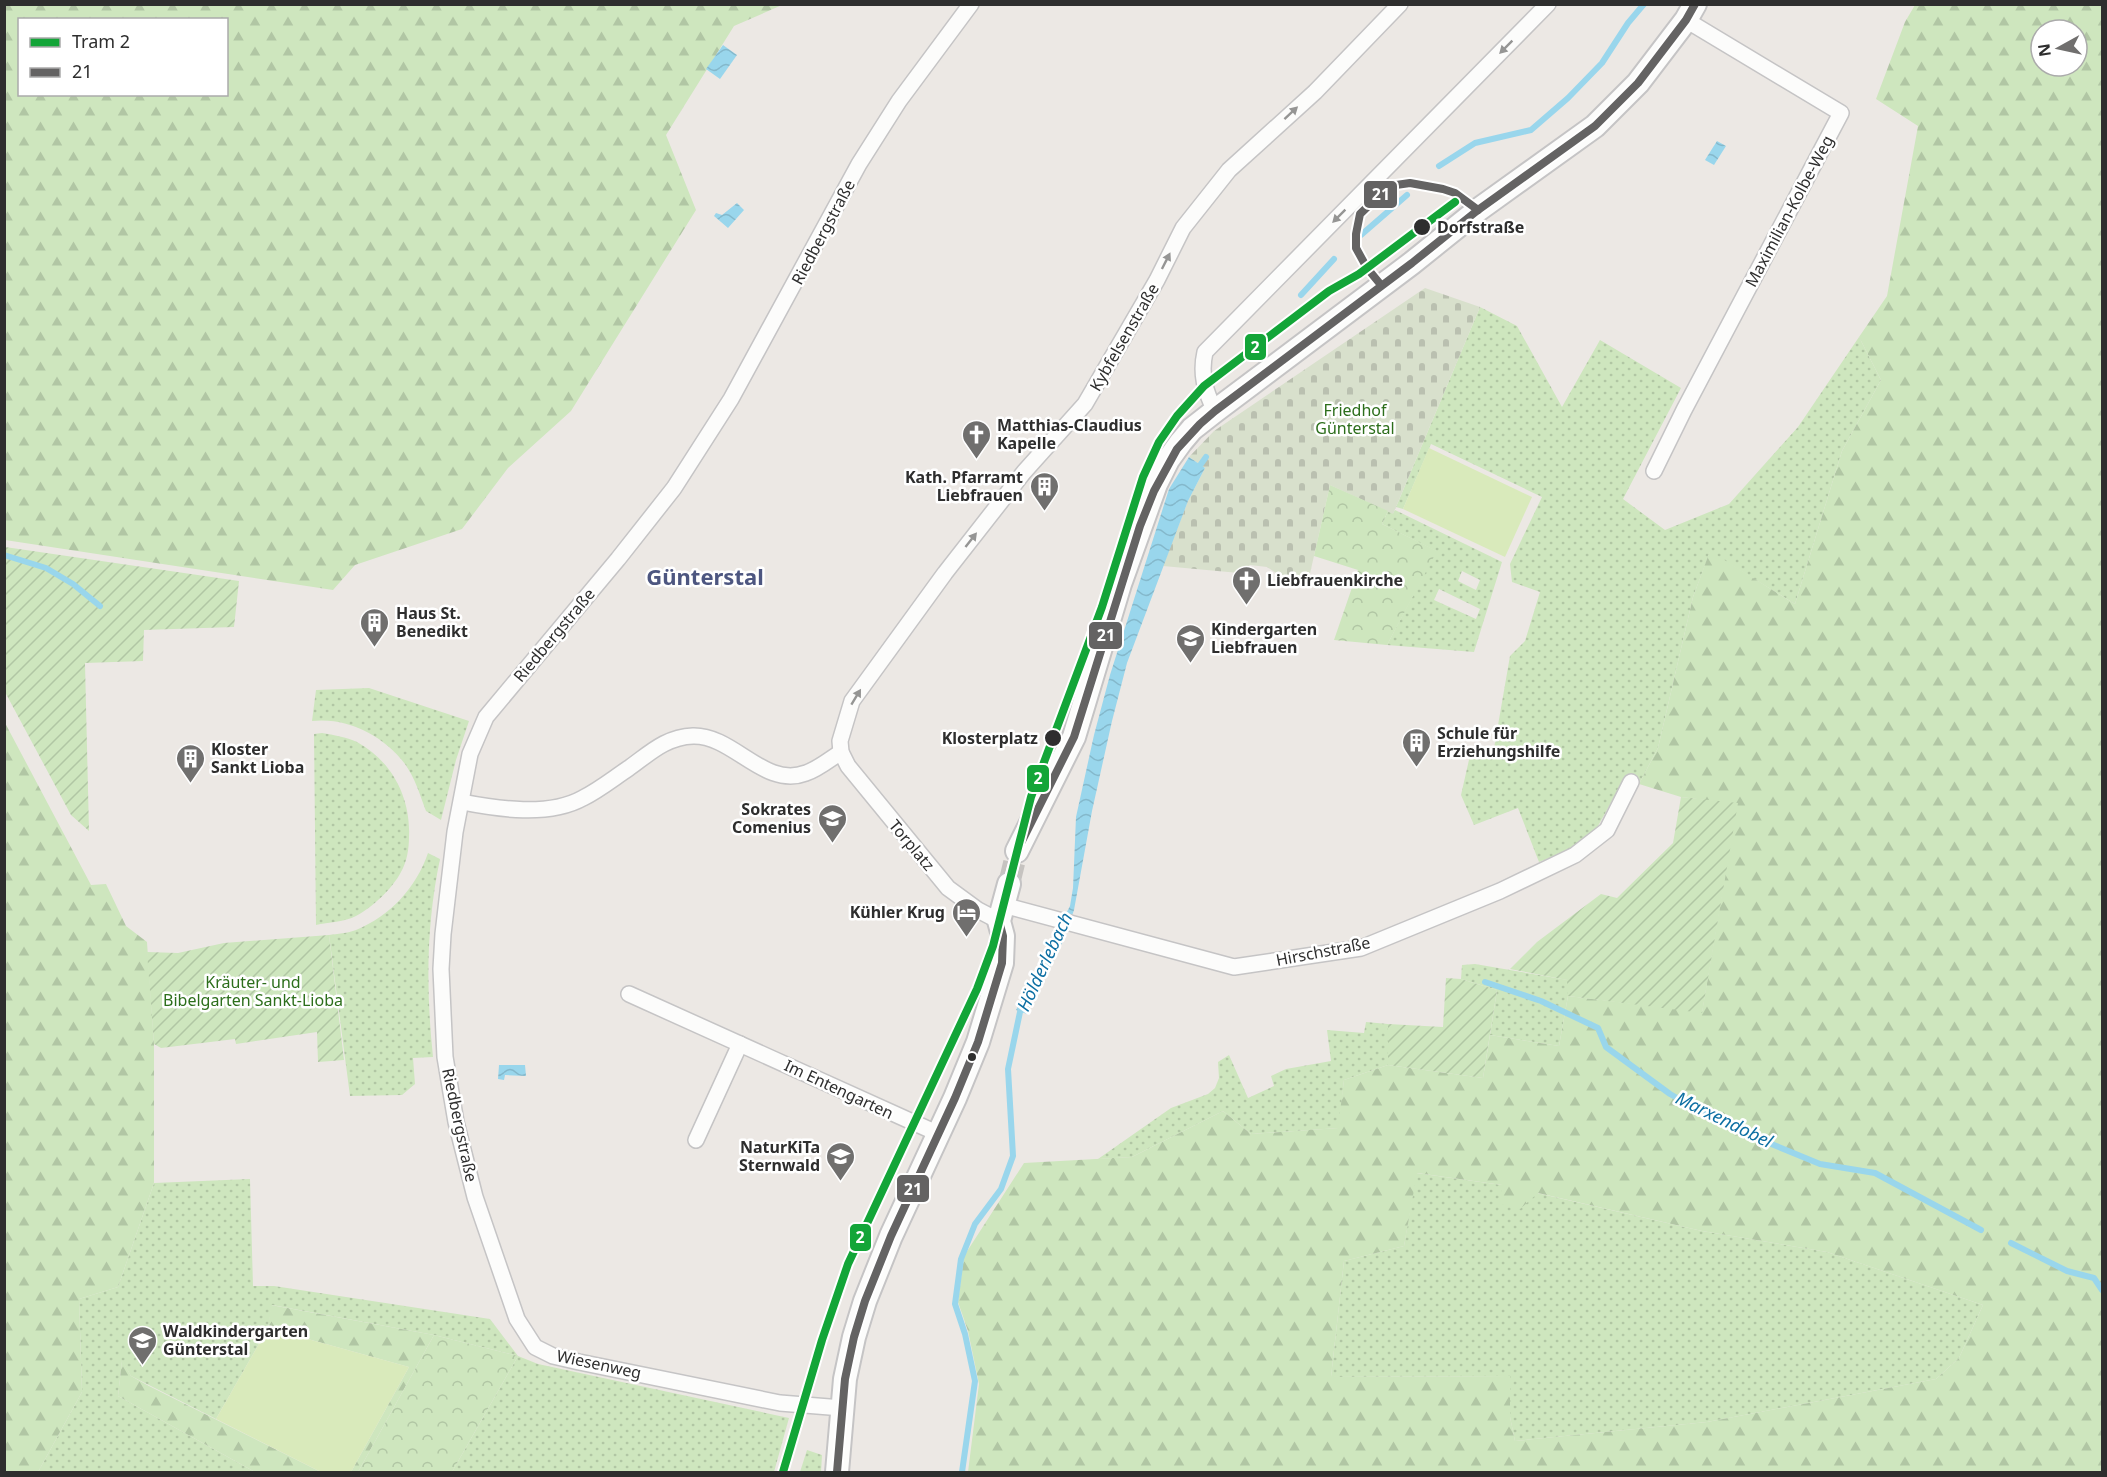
<svg xmlns="http://www.w3.org/2000/svg" width="2107" height="1477" font-family="'Noto Sans',sans-serif">
<defs>
<pattern id="grass-dots" width="8" height="8" patternUnits="userSpaceOnUse" patternTransform="scale(1.5)"><rect width="8" height="8" fill="#cee6be"/><path d="M2 2h.1M6 6h.1" fill="none" stroke="#b1c6a4" stroke-width="1.8" stroke-linecap="round"/></pattern>
<pattern id="forest-firs" width="22" height="20" patternUnits="userSpaceOnUse" patternTransform="scale(1.5)"><rect width="22" height="20" fill="#cee6be"/><path d="M5 1l3.5 6h-7zM16 11l3.5 6h-7z" fill="#b1c6a4"/></pattern>
<pattern id="cemetery-stones" width="16" height="16" patternUnits="userSpaceOnUse" patternTransform="scale(1.5)"><rect width="16" height="16" fill="#d8e0cc"/><path d="M2 7V4a2 2 0 0 1 4 0v3zM10 15v-3a2 2 0 0 1 4 0v3z" fill="#bac0b0"/></pattern>
<pattern id="park-crowns" width="20" height="18" patternUnits="userSpaceOnUse" patternTransform="scale(1.5)"><rect width="20" height="18" fill="#cee6be"/><path d="M2 6a3 3 0 1 1 6 0M12 15a3 3 0 1 1 6 0" fill="none" stroke="#b1c6a4"/></pattern>
<pattern id="garden-furrows" width="10" height="10" patternUnits="userSpaceOnUse" patternTransform="scale(1.5)"><rect width="10" height="10" fill="#cee6be"/><path d="M-1 1l2-2M0 10L10 0M9 11l2-2" fill="none" stroke="#b1c6a4"/></pattern>
<pattern id="plaza-grid" width="8" height="8" patternUnits="userSpaceOnUse" patternTransform="scale(1.5)"><rect width="8" height="8" fill="#dad6d2"/><path d="M0 4h8M4 0v8" fill="none" stroke="#bbb8b5"/></pattern>
<pattern id="water-waves" width="16" height="10" patternUnits="userSpaceOnUse" patternTransform="scale(1.5)"><rect width="16" height="10" fill="#99d6ec"/><path d="M0 5q4-4 8 0t8 0" fill="none" stroke="#84b8cb"/></pattern>
</defs>
<rect width="100%" height="100%" fill="#ece8e4"/>
<g fill="url(#grass-dots)" fill-rule="evenodd">
<path d="M1480,307L1517,326L1562,407L1600,340L1681,388L1623,499L1665,530L1729,504L1798,427L1859,337L1881,380L1842,451L1795,604L1710,552L1693,597L1658,748L1639,784L1623,781L1598,826L1574,848L1539,862L1518,808L1474,825L1461,795L1471,751L1493,754L1510,656L1525,641L1540,592L1512,582L1510,564L1542,497L1431,444L1403,509L1396,507Z"/>
<path d="M1395,510L1502,562L1474,652L1387,645L1436,551L1382,524L1388,511L1393,513ZM1462,571L1480,580L1476,590L1458,581ZM1439,589L1480,609L1476,619L1434,600Z"/>
<path d="M369,688L469,721L456,760L441,820L426,811C420,795 415,778 405,764C384,736 348,717 312,721L316,690Z"/>
<path d="M322,733C334,735 346,737 357,742C392,761 411,798 409,837C409,848 407,862 401,872C392,889 373,907 356,916C345,922 328,922 316,925L314,734Z"/>
<path d="M428,853L440,859C426,925 426,991 433,1057L413,1058L415,1084L402,1095L350,1096L329,935C337,934 348,933 356,930C390,916 416,888 428,853Z"/>
<path d="M1475,964L1568,980V996L1559,1046L1490,1035L1497,990L1461,979L1462,965Z"/>
<path d="M1366,1022L1388,1024V1065L1344,1080L1339,1128L1251,1134L1223,1111L1132,1157L1098,1159L1171,1108L1208,1094L1215,1088L1219,1078L1218,1062L1229,1055L1248,1098L1274,1086L1271,1076L1286,1069L1331,1061L1327,1030L1364,1033Z"/>
<path d="M1416,1173L1502,1185L1702,1231L1827,1252L1983,1305L1959,1358L1936,1379L1707,1422L1515,1441L1510,1417V1376L1331,1377L1344,1261L1404,1246Z"/>
<path d="M250,1179L253,1286H274L490,1319L518,1356L538,1364L789,1418L774,1472H452L518,1356L434,1335L272,1305L268,1328L216,1419L131,1376L122,1361L118,1396L255,1472H38L82,1392L79,1299L118,1287L154,1183Z"/>
<path d="M807,1450L822,1455L821,1472H800Z"/>
</g>
<g fill="url(#forest-firs)" fill-rule="evenodd">
<path d="M4,5H782L734,26L666,135L696,210L571,411L508,468L462,529L355,565L333,590L5,540ZM20,20H226V94H20Z"/>
<path d="M1915,5H2102V1472H968L979,1384L968,1331L958,1302L964,1256L1024,1163L1132,1157L1223,1111L1251,1134L1338,1128L1344,1080L1388,1065L1483,1078L1490,1035L1559,1046L1568,996L1702,1012L1737,804L1681,797L1639,784L1658,748L1693,597L1710,551L1795,604L1842,451L1881,380L1859,337L1887,296L1918,126L1876,99L1905,22ZM2041,30H2077V66H2041ZM1417,1173L1502,1185L1500,1204L1520,1209L1538,1193L1702,1231L1827,1252L1983,1305L1959,1358L1936,1379L1707,1422L1515,1441L1510,1417V1376L1331,1377L1344,1261L1404,1246Z"/>
<path d="M4,721L91,885L106,884L126,926L147,942L154,1044V1183L118,1287L79,1299L82,1392L38,1472H4Z"/>
<path d="M271,1305L434,1335L358,1472H351L409,1367L268,1328Z"/>
<path d="M122,1360L131,1376L149,1386L321,1472H255L118,1396Z"/>
</g>
<path fill="url(#cemetery-stones)" d="M1425,288L1480,307L1393,514L1330,485L1309,578L1282,577L1267,567L1250,565L1239,573L1163,566L1188,501L1205,468L1189,457L1214,431Z"/>
<g fill="url(#park-crowns)">
<path d="M1330,485L1388,511L1382,524L1437,551L1387,645L1334,640L1358,570L1314,556Z"/>
<path d="M434,1335L518,1356L452,1472H358Z"/>
</g>
<g fill="url(#garden-furrows)">
<path d="M5,547L239,581L234,627L144,630L143,661L85,663L89,831L71,815L5,692Z"/>
<path d="M1681,797L1738,803L1702,1013L1568,996L1567,980L1510,969L1537,942L1601,894L1617,898L1673,843Z"/>
<path d="M329,935L344,1060L318,1062L317,1032L236,1044L235,1039L161,1048L154,1044L147,952L178,953L224,943Z"/>
<path d="M1446,978L1461,979L1497,990L1483,1078L1388,1065V1024L1443,1027Z"/>
</g>
<g fill="#d9eabb">
<path d="M1429,448L1532,497L1505,557L1403,509Z"/>
<path d="M268,1328L409,1367L351,1472H321L216,1419Z"/>
</g>
<path fill="url(#plaza-grid)" d="M1097,631L1066,727L1044,776L1040,780Z"/>
<g fill="url(#water-waves)">
<path d="M723,45L737,55L720,79L706,69Z"/>
<path d="M1717,141L1726,146L1714,165L1705,160Z"/>
<path d="M737,203L744,210L728,228L714,216L716,213L722,215Z"/>
<path d="M1189,457L1205,468L1188,501L1127,663L1112,721L1092,811L1074,910L1064,939L1027,1014L1016,1010L1070,906L1073,888L1076,817L1094,735L1110,675L1169,489Z"/>
<path d="M499,1065H525L526,1076L505,1075L504,1080L498,1079Z"/>
</g>
<g fill="none" stroke-linecap="round" stroke-linejoin="round">
<g stroke="#99d6ec" stroke-width="6">
<path d="M1439,166L1475,143L1531,130L1568,98L1602,63L1628,23L1644,4"/>
<path d="M1361,235L1407,195"/>
<path d="M1301,295L1334,259"/>
<path d="M1196,471L1206,457"/>
<path d="M4,555L46,568L73,584L100,606"/>
<path d="M1485,982L1541,1001L1598,1028L1606,1047L1670,1094L1725,1125L1820,1164L1875,1173L1981,1230"/>
<path d="M2011,1243L2067,1271L2094,1278L2102,1290"/>
<path d="M962,1472L975,1381L965,1334L955,1304L961,1259L975,1224L1001,1189L1013,1156L1008,1069L1020,1012L1024,1005"/>
</g>
<path stroke="#c6c3c0" stroke-width="22" stroke-dasharray="22 11" stroke-linecap="butt" d="M1009,884L1017,851"/>
<defs>
<g id="minor">
<path d="M1215,411C1205,391 1200,374 1205,352L1548,4"/>
<path d="M1654,471L1684,410L1841,113L1686,20"/>
<path d="M462,802C498,809 549,817 583,798C599,790 614,778 629,768C650,753 666,737 693,736C734,735 764,789 806,773C818,769 830,759 841,752"/>
<path d="M1003,905L1234,967L1361,948L1500,891L1575,855L1607,830L1631,782"/>
<path d="M999,921L978,910L948,888L848,766L841,752L840,741L852,701L945,573L1024,472L1085,404L1157,280L1183,228L1229,170L1315,92L1400,4"/>
<path d="M629,994L939,1134"/>
<path d="M696,1140L740,1044"/>
<path d="M842,1408L780,1403L579,1362L553,1356L535,1347L517,1319L475,1197L456,1122L445,1057L441,969L443,934L455,832L470,754L486,717L618,559L674,488L731,399L859,164L899,101L971,4"/>
</g>
<g id="secondary">
<path d="M1017,851L1074,737L1120,584L1156,484L1168,460L1181,442L1192,429L1215,411L1412,263L1478,210L1595,126L1638,83L1686,20L1695,4"/>
<path d="M837,1472L845,1379L854,1337L865,1301L891,1236L955,1098L978,1042L1002,963L1003,936L999,921L1009,884"/>
</g>
</defs>
<use href="#minor" stroke="#c5c4c5" stroke-width="18"/>
<use href="#secondary" stroke="#c5c4c5" stroke-width="26"/>
<use href="#minor" stroke="#fcfcfb" stroke-width="15"/>
<use href="#secondary" stroke="#fcfcfb" stroke-width="22"/>
<defs>
<g id="bus-1">
<path d="M1381,285L1367,268L1356,248V234L1360,214L1389,186L1410,183L1443,189L1455,193L1478,210"/>
<path d="M837,1472L845,1379L854,1337L865,1301L891,1236L955,1098L978,1042L1002,963L1003,936L999,921L1017,851L1074,737L1140,526L1154,491L1177,449L1200,424L1215,411L1412,263L1478,210L1595,126L1638,83L1686,20L1695,4"/>
</g>
</defs>
<use href="#bus-1" stroke="#fff" stroke-width="12"/>
<use href="#bus-1" stroke="#646363" stroke-width="8"/>
<defs>
<path id="tram-1" d="M783,1472L822,1340L848,1264L977,989L993,946L1031,797L1102,607L1143,477L1159,442L1177,416L1204,386L1329,291L1359,274L1455,202"/>
</defs>
<use href="#tram-1" stroke="#fff" stroke-width="12"/>
<use href="#tram-1" stroke="#13a538" stroke-width="8"/>
</g>
<defs><path id="oneway-solid" d="M-6-.8H1V-3.2L6.5 0L1 3.2V.8H-6Z" transform="scale(1.5)"/></defs>
<g fill="#959594">
<use href="#oneway-solid" transform="translate(1506 47) rotate(135)"/>
<use href="#oneway-solid" transform="translate(1291 113) rotate(-43)"/>
<use href="#oneway-solid" transform="translate(1339 216) rotate(135)"/>
<use href="#oneway-solid" transform="translate(1166 261) rotate(-63)"/>
<use href="#oneway-solid" transform="translate(971 540) rotate(-52)"/>
<use href="#oneway-solid" transform="translate(856 697) rotate(-59)"/>
</g>
<defs>
<symbol id="church-pin" viewBox="-11 -11 22 30"><path d="M0 17L-7.5 6A9.5 9.5 0 1 1 7.5 6Z" fill="#706f6e" stroke="#fff"/><path d="M-1.2-6h2.4v3.5h3.3v2.4h-3.3V6h-2.4V-.1h-3.3v-2.4h3.3Z" fill="#fff"/></symbol>
<symbol id="building-pin" viewBox="-11 -11 22 30"><path d="M0 17L-7.5 6A9.5 9.5 0 1 1 7.5 6Z" fill="#706f6e" stroke="#fff"/><path d="M-4-6H4V6H1V3H-1V6H-4ZM-2.5-4.3h1.7v1.8h-1.7ZM.8-4.3h1.7v1.8H.8ZM-2.5-1h1.7V.8h-1.7ZM.8-1h1.7V.8H.8Z" fill="#fff"/></symbol>
<symbol id="school-pin" viewBox="-11 -11 22 30"><path d="M0 17L-7.5 6A9.5 9.5 0 1 1 7.5 6Z" fill="#706f6e" stroke="#fff"/><path d="M0-5L7-2L0 1L-7-2ZM-4 1L0 2.5L4 1V4Q0 6-4 4Z" fill="#fff"/></symbol>
<symbol id="hotel-pin" viewBox="-11 -11 22 30"><path d="M0 17L-7.5 6A9.5 9.5 0 1 1 7.5 6Z" fill="#706f6e" stroke="#fff"/><path d="M-6-4.5h1.5V1H6V5H4.5V3h-9V5H-6ZM-4 0a1.8 1.8 0 1 1 3.6 0ZM.5 0V-2.5h3Q6-2.5 6 0Z" fill="#fff"/></symbol>
</defs>
<g fill-rule="evenodd">
<use href="#church-pin" x="960" y="418" width="33" height="45"/>
<use href="#building-pin" x="1028" y="470" width="33" height="45"/>
<use href="#church-pin" x="1230" y="564" width="33" height="45"/>
<use href="#building-pin" x="358" y="606" width="33" height="45"/>
<use href="#school-pin" x="1174" y="622" width="33" height="45"/>
<use href="#building-pin" x="1400" y="726" width="33" height="45"/>
<use href="#building-pin" x="174" y="742" width="33" height="45"/>
<use href="#school-pin" x="816" y="802" width="33" height="45"/>
<use href="#hotel-pin" x="950" y="896" width="33" height="45"/>
<use href="#school-pin" x="824" y="1140" width="33" height="45"/>
<use href="#school-pin" x="126" y="1324" width="33" height="45"/>
</g>
<g fill="#2e2e2e" stroke="#fff" stroke-width="2">
<circle cx="1422" cy="227" r="9"/>
<circle cx="1053" cy="738" r="9"/>
<circle cx="972" cy="1057" r="5"/>
</g>
<g text-anchor="middle" stroke-width="5" stroke-linejoin="round" paint-order="stroke">
<g font-size="16" fill="#2e2e2e" stroke="#fff">
<text transform="translate(1789 211) rotate(-62)" y="6">Maximilian-Kolbe-Weg</text>
<text transform="translate(823 232) rotate(-62)" y="6">Riedbergstraße</text>
<text transform="translate(1124 337) rotate(-60)" y="6">Kybfelsenstraße</text>
<text transform="translate(554 635) rotate(-50)" y="6">Riedbergstraße</text>
<text transform="translate(912 845) rotate(50)" y="6">Torplatz</text>
<text transform="translate(1323 951) rotate(-11)" y="6">Hirschstraße</text>
<text transform="translate(839 1089) rotate(25)" y="6">Im Entengarten</text>
<text transform="translate(460 1125) rotate(78)" y="6">Riedbergstraße</text>
<text transform="translate(599 1364) rotate(12)" y="6">Wiesenweg</text>
</g>
<g font-size="16" font-weight="bold" fill="#2e2e2e" stroke="#fff" text-anchor="start">
<text x="1437" y="233">Dorfstraße</text>
<text x="1038" y="744" text-anchor="end">Klosterplatz</text>
</g>
<g font-size="16" fill="#2c6e1b" stroke="#fff">
<text x="1355" y="416">Friedhof<tspan x="1355" dy="18">Günterstal</tspan></text>
<text x="253" y="988">Kräuter- und<tspan x="253" dy="18">Bibelgarten Sankt-Lioba</tspan></text>
</g>
<g font-size="16" font-weight="bold" fill="#2e2e2e" stroke="#fff" text-anchor="start">
<text x="997" y="431">Matthias-Claudius<tspan x="997" dy="18">Kapelle</tspan></text>
<text x="1023" y="483" text-anchor="end">Kath. Pfarramt<tspan x="1023" dy="18">Liebfrauen</tspan></text>
<text x="1267" y="586">Liebfrauenkirche</text>
<text x="396" y="619">Haus St.<tspan x="396" dy="18">Benedikt</tspan></text>
<text x="1211" y="635">Kindergarten<tspan x="1211" dy="18">Liebfrauen</tspan></text>
<text x="1437" y="739">Schule für<tspan x="1437" dy="18">Erziehungshilfe</tspan></text>
<text x="211" y="755">Kloster<tspan x="211" dy="18">Sankt Lioba</tspan></text>
<text x="811" y="815" text-anchor="end">Sokrates<tspan x="811" dy="18">Comenius</tspan></text>
<text x="945" y="918" text-anchor="end">Kühler Krug</text>
<text x="820" y="1153" text-anchor="end">NaturKiTa<tspan x="820" dy="18">Sternwald</tspan></text>
<text x="163" y="1337">Waldkindergarten<tspan x="163" dy="18">Günterstal</tspan></text>
</g>
<g font-size="18" font-style="italic" fill="#0d6fa3" stroke="#fff">
<text transform="translate(1045 962) rotate(-65)" y="6">Hölderlebach</text>
<text transform="translate(1724 1120) rotate(26)" y="6">Marxendobel</text>
</g>
<g font-size="22" font-weight="bold" fill="#4d5680" stroke="#fff">
<text x="705" y="585">Günterstal</text>
</g>
</g>
<g stroke="#fff" stroke-width="2">
<rect x="1363" y="180" width="35" height="29" rx="6" fill="#646363"/>
<rect x="1244" y="333" width="23" height="28" rx="6" fill="#13a538"/>
<rect x="1088" y="621" width="35" height="29" rx="6" fill="#646363"/>
<rect x="1026" y="764" width="24" height="29" rx="6" fill="#13a538"/>
<rect x="896" y="1174" width="34" height="29" rx="6" fill="#646363"/>
<rect x="849" y="1223" width="23" height="29" rx="6" fill="#13a538"/>
</g>
<g font-size="16" text-anchor="middle" font-weight="bold" fill="#fff">
<text x="1381" y="200">21</text>
<text x="1255" y="353">2</text>
<text x="1106" y="641">21</text>
<text x="1038" y="784">2</text>
<text x="913" y="1195">21</text>
<text x="860" y="1243">2</text>
</g>
<rect width="2107" height="1477" fill="none" stroke="#2e2e2e" stroke-width="12"/>
<rect x="18" y="18" width="210" height="78" fill="#ffffff" stroke="#ababab" stroke-width="1.5"/>
<rect x="30" y="38" width="30" height="9" fill="#13a538" stroke="#ababab" stroke-width="1.5"/>
<text x="72" y="48" font-size="18" fill="#2e2e2e">Tram 2</text>
<rect x="30" y="68" width="30" height="9" fill="#646363" stroke="#ababab" stroke-width="1.5"/>
<text x="72" y="78" font-size="18" fill="#2e2e2e">21</text>
<g transform="translate(2059 48) rotate(262)"><circle r="28" fill="#ffffff" stroke="#ababab" stroke-width="1.5"/>
<path d="M0-4.5L10 22L0 15L-10 22Z" fill="#706f6e"/>
<text y="-9" font-size="16" font-weight="bold" text-anchor="middle" fill="#2e2e2e">N</text>
</g>
</svg>
